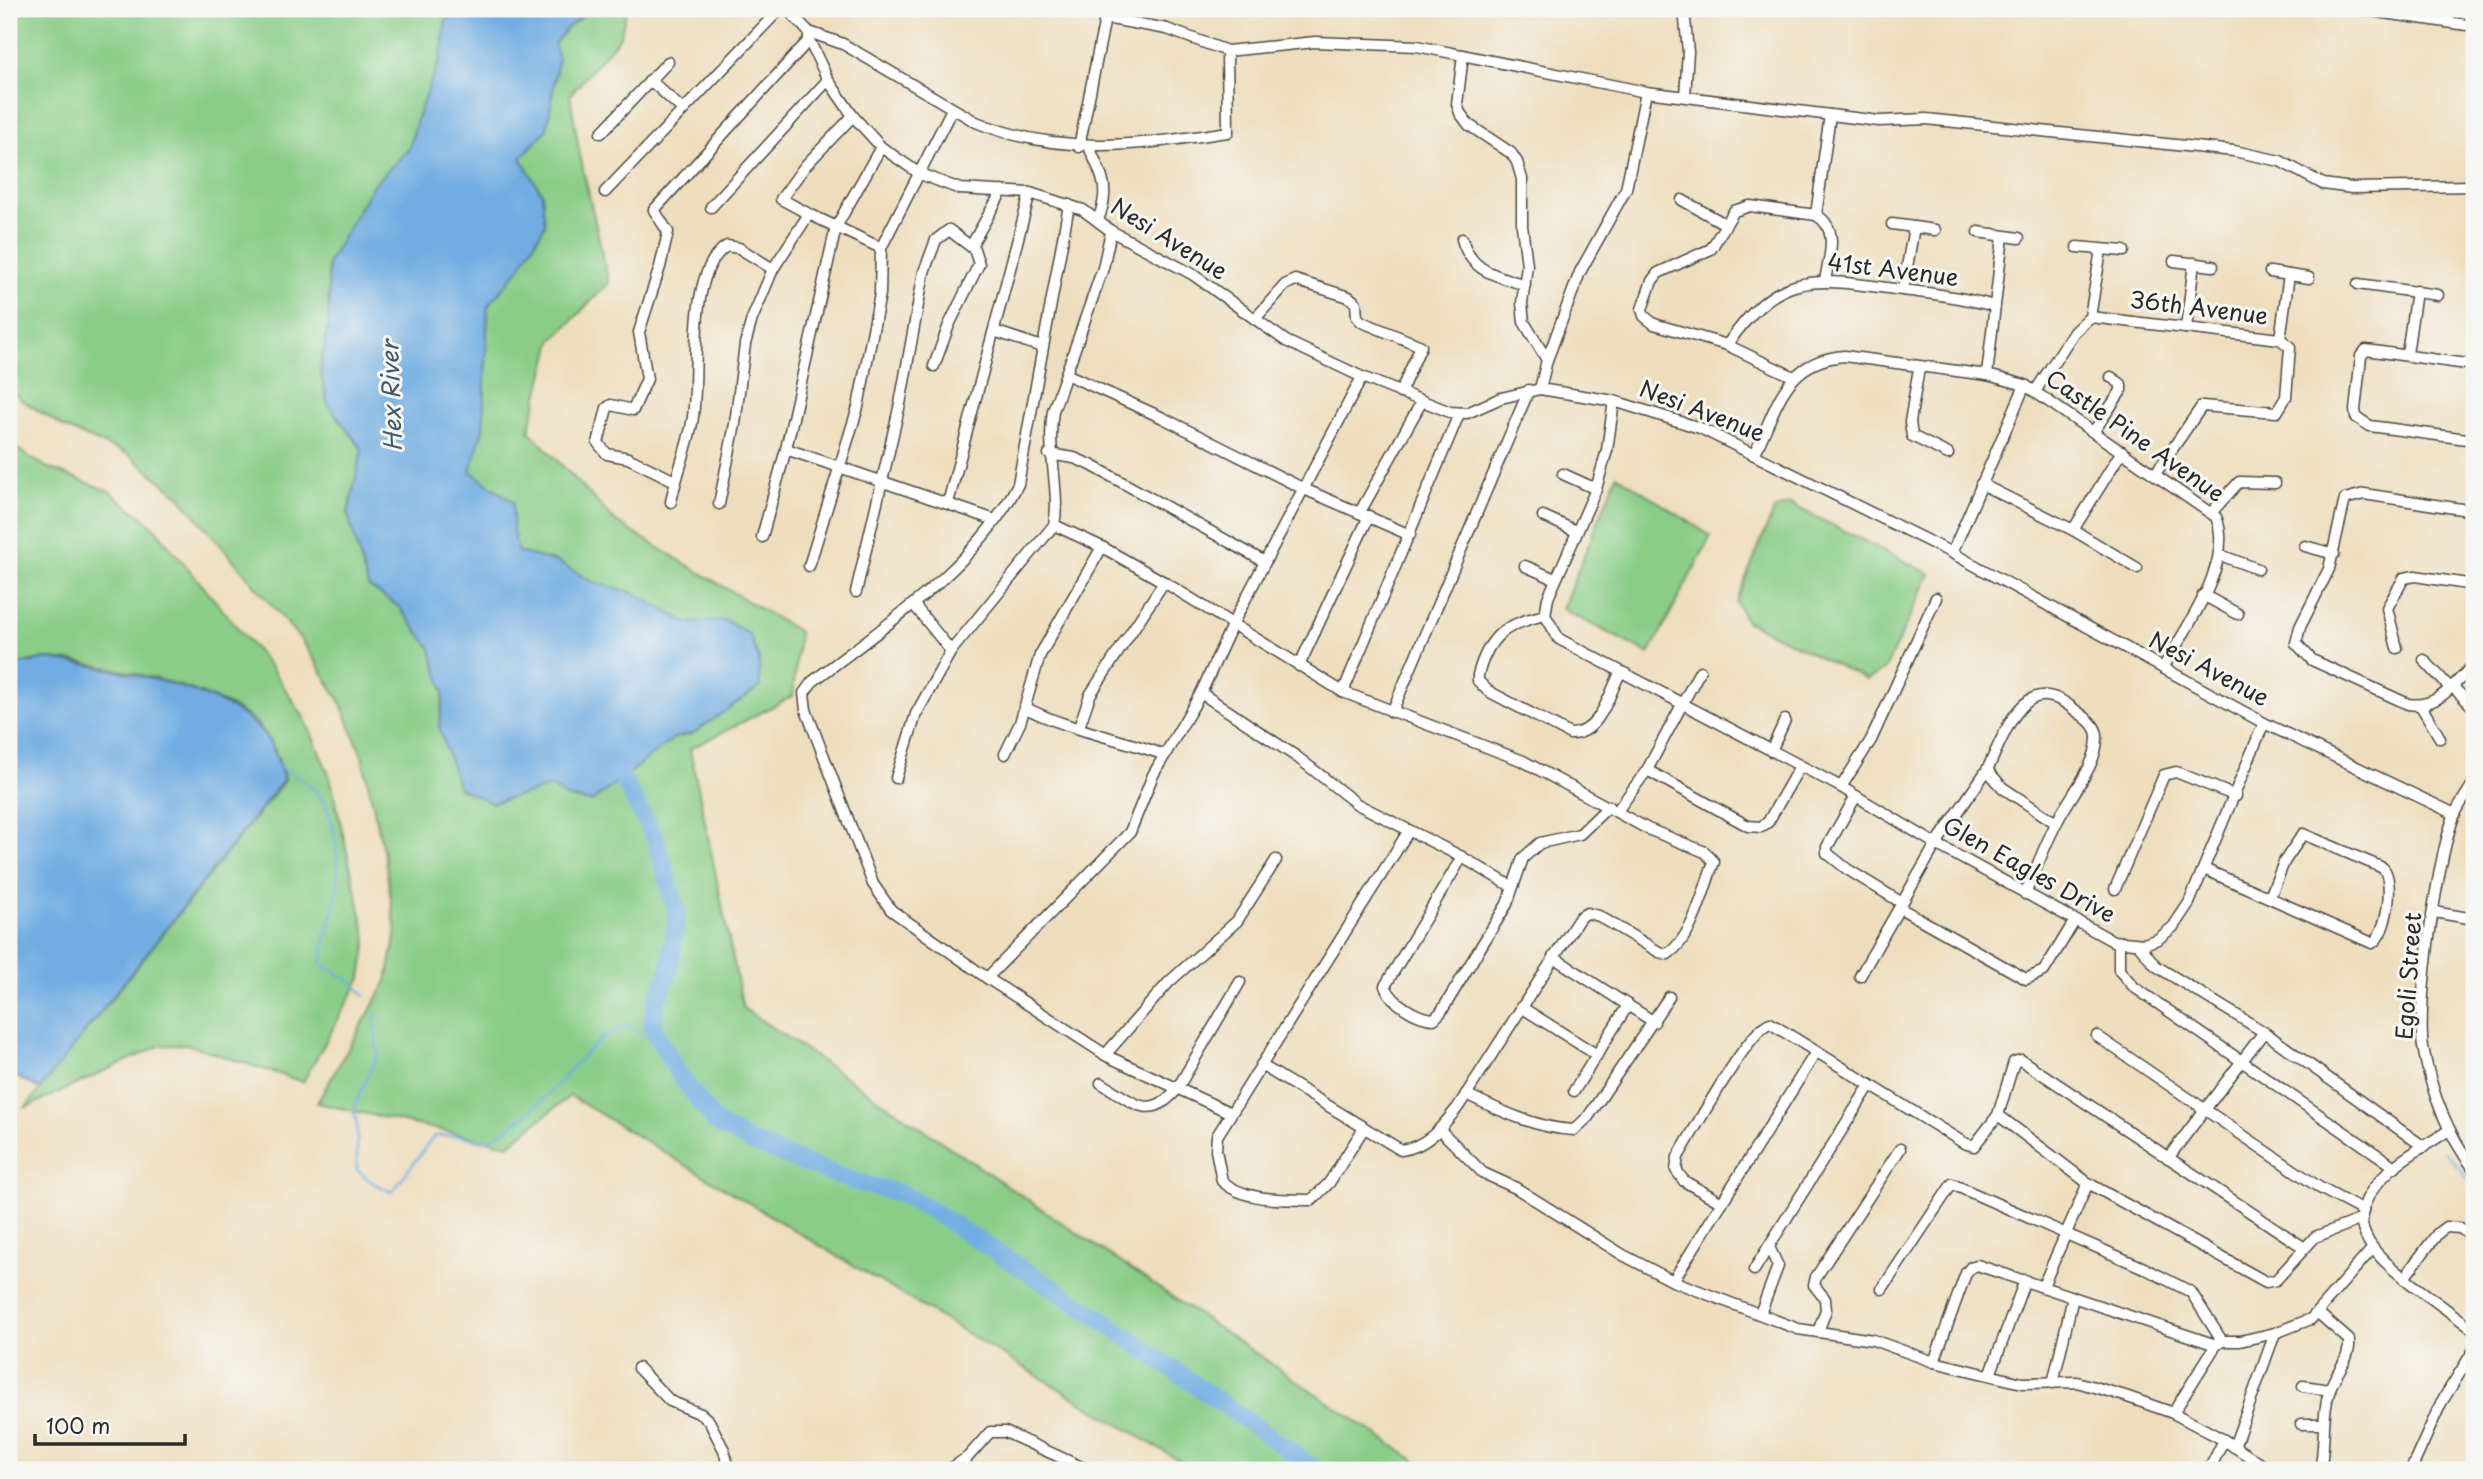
<svg xmlns="http://www.w3.org/2000/svg" width="2483" height="1479" font-family="'Playpen Sans',sans-serif">
<rect width="100%" height="100%" fill="#f6f6f2"/>
<filter id="ink" filterUnits="userSpaceOnUse"><feTurbulence type="fractalNoise" baseFrequency=".0143" numOctaves="2"/><feDisplacementMap in="SourceGraphic" scale="14" xChannelSelector="R" yChannelSelector="G"/><feConvolveMatrix kernelMatrix="1 2 1 2 8 2 1 2 1" color-interpolation-filters="sRGB"/></filter>
<filter id="wash" filterUnits="userSpaceOnUse"><feTurbulence type="fractalNoise" baseFrequency=".00686" numOctaves="4" result="noise"/><feDisplacementMap in="SourceGraphic" scale="28" xChannelSelector="R" yChannelSelector="G"/><feGaussianBlur stdDeviation="1.57" result="paint"/><feColorMatrix in="noise" values="0 0 0 0 0 0 0 0 0 0 0 0 0 0 0 0 0 1.4 0 .05"/><feComposite in="paint" operator="in"/></filter>
<g filter="url(#wash)">
<rect width="100%" height="100%" fill="#eedebd"/>
<g fill="#89cd87" stroke="#5a7c59" stroke-width="2">
<path d="M9,9H461L446,20L441,57L419,112L409,149L372,186L328,263L329,320L320,370L328,404L362,449L348,514L368,586L398,606L430,647L444,692L439,728L492,803L551,787L566,797L591,802L674,738L692,734L749,634L725,620L687,623L634,593L593,582L557,562L518,552L513,531V502L469,471L483,429L488,306L519,269L542,194L521,158L547,129L558,58L554,45L567,28L592,9H627L620,37L570,95L580,156L609,283L552,341L529,431L616,522L799,632L793,696L690,749L743,1008L1429,1470H1195L570,1096L508,1145L317,1103L387,981L396,933L385,859L362,756L339,699L303,642L178,495L128,454L67,429L20,399L9,386Z"/>
<path d="M9,444L46,467L109,491L151,524L272,669L306,721L330,777L367,941L361,978L303,1082L186,1044L159,1046L25,1108L285,780C279,761 274,742 260,727C224,689 104,663 51,659C38,658 22,663 9,666Z"/>
<path d="M1617,475L1711,536L1649,654L1562,609Z"/>
<path d="M1790,504L1930,574L1885,669L1867,680L1746,621L1736,602L1774,510Z"/>
</g>
<g fill="#71ade2" stroke="#4e6c86" stroke-width="2">
<path d="M461,9H592L567,28L554,44L558,58L547,129L521,158L542,194L545,225L519,269L488,306L483,429L470,471L513,502V531L518,552L557,562L593,582L634,593L687,623L724,620L749,634L759,659L760,687L692,734L674,738L591,802L566,797L551,787L492,803L459,788L439,728L444,692L430,647L398,606L368,586L348,514L362,449L328,404L320,370L329,320L328,263L372,186L409,149L419,112L441,57L446,20Z"/>
<path d="M48,659C105,667 216,686 257,727C271,740 279,761 283,780L40,1089L9,1073V666Z"/>
</g>
<g fill="none" stroke-linecap="round" stroke-linejoin="round">
<g stroke="#71ade2" stroke-width="2.5">
<path d="M280,767C291,774 303,780 312,788C340,813 342,878 333,912C328,930 323,945 321,964L351,981L365,996"/>
<path d="M375,1012L377,1055L353,1110L357,1123V1170L373,1183L392,1192L434,1136H460L487,1141C508,1129 529,1113 547,1095C574,1068 591,1039 627,1025L663,1046"/>
<path d="M2444,1150L2474,1186"/>
</g>
<path stroke="#71ade2" stroke-width="18" d="M608,759L621,776L655,838L677,912L669,972L656,1001L652,1026L678,1073L716,1123L752,1143L852,1181L902,1194L926,1207L1098,1317L1317,1470"/>
</g>
</g>
<g filter="url(#ink)">
<g fill="none" stroke-linecap="round" stroke-linejoin="round">
<defs>
<g id="minor">
<path d="M787,9L809,32V40L828,80L853,116L881,147L920,174L960,189L1030,193L1083,210L1111,231L1192,274L1286,341L1362,377L1450,412L1467,413L1501,398L1540,389L1614,401L1700,428L1952,553L2264,723L2455,814"/>
<path d="M1684,9L1688,52L1685,96"/>
<path d="M2357,9L2474,26"/>
<path d="M809,32L843,44L976,122C1062,157 1140,145 1228,132L1227,51"/>
<path d="M1463,55L1457,104L1460,113L1469,125L1511,153L1517,162L1522,179V226L1527,265L1522,303L1524,322L1547,360"/>
<path d="M650,80L682,109"/>
<path d="M601,133L668,62"/>
<path d="M1079,147L1105,18L1167,29L1227,51L1315,42L1417,46L1646,92L1879,121L1926,119L2234,151L2280,161L2323,184L2352,188L2474,186"/>
<path d="M1089,147C1102,176 1111,188 1098,220"/>
<path d="M605,192L780,9"/>
<path d="M1682,200L1725,224"/>
<path d="M1069,205L1018,484C977,566 883,627 812,682L804,693L806,710L873,884L891,910L987,978L1109,1057L1231,1113"/>
<path d="M711,207L828,80"/>
<path d="M809,214L781,199L805,166L853,116"/>
<path d="M1816,215L1830,115"/>
<path d="M1892,224L1935,230"/>
<path d="M1978,232L2019,238"/>
<path d="M1462,239C1471,272 1495,275 1525,285"/>
<path d="M971,246L1002,191"/>
<path d="M2077,247L2124,251"/>
<path d="M2174,261L2213,266"/>
<path d="M2270,272L2309,278"/>
<path d="M2358,284L2438,295"/>
<path d="M1903,290L1914,227"/>
<path d="M2090,317L2101,250"/>
<path d="M1255,319L1285,285L1295,280L1349,297L1356,303L1357,317L1362,322L1421,346L1400,393"/>
<path d="M2186,328L2194,263"/>
<path d="M994,331L1042,347"/>
<path d="M2280,339L2289,275"/>
<path d="M1727,345C1779,270 1812,278 1894,289C1927,293 1962,297 1994,306"/>
<path d="M2407,354L2416,291"/>
<path d="M2474,365L2366,350L2361,356L2355,410L2356,417L2370,426L2474,440"/>
<path d="M1919,368L1910,422L1912,436L1948,454"/>
<path d="M1066,374L1163,418L1304,489L1410,535"/>
<path d="M1987,375L2003,236"/>
<path d="M1792,376L1727,345L1654,324L1644,316L1642,309L1652,281L1658,273L1711,249L1734,211L1750,206L1816,215C1840,228 1829,258 1825,280"/>
<path d="M1540,389L1547,360L1580,272L1626,189L1646,92"/>
<path d="M2036,390L2074,332L2090,317L2280,339L2290,347L2286,397L2277,412L2202,406L2155,474"/>
<path d="M1614,401L1607,450L1596,489L1548,598L1545,615L1559,639L1841,787L1936,844L2113,941L2144,944L2158,939L2173,927L2189,903L2264,723"/>
<path d="M2094,431L2121,391V384L2111,377"/>
<path d="M786,449L995,520"/>
<path d="M1755,453C1778,406 1784,361 1844,356L1987,375L2025,385L2216,517C2235,562 2185,629 2163,668"/>
<path d="M1049,454L1074,458L1091,465L1265,562"/>
<path d="M1563,474L1596,489"/>
<path d="M675,481L628,458L607,454L598,443L607,408L611,405L633,410L647,379L639,332L660,267L668,232L654,210L809,40"/>
<path d="M1981,484L2073,530L2137,568"/>
<path d="M671,502C676,475 687,450 692,423C701,380 684,272 727,246L739,248L773,269"/>
<path d="M948,503L1030,193"/>
<path d="M719,504L735,424L745,344L752,319L773,269L809,214L881,248"/>
<path d="M2474,511L2364,494L2345,499L2329,569L2300,627L2296,643L2312,660L2408,704C2438,709 2454,684 2474,664"/>
<path d="M1360,512L1422,401"/>
<path d="M2211,513L2239,482L2275,483"/>
<path d="M1543,516L1576,531"/>
<path d="M1054,525L1102,547L1164,582L1343,692L1523,761L1648,829L1705,852L1714,862C1703,890 1694,936 1668,954L1659,952L1599,916L1587,913L1580,917L1458,1107C1443,1126 1427,1147 1401,1150L1261,1065"/>
<path d="M2073,530L2122,451"/>
<path d="M762,537L786,449L836,227L881,147"/>
<path d="M2305,546L2334,554"/>
<path d="M1952,553L2025,385"/>
<path d="M2220,555L2258,569"/>
<path d="M809,566L858,407L880,294L881,248L952,109"/>
<path d="M1525,566L1555,579"/>
<path d="M856,592L900,404L924,272L936,240L949,230L974,249L979,264L949,325L934,366"/>
<path d="M2203,595L2238,614"/>
<path d="M914,605L951,651"/>
<path d="M1545,615C1506,624 1489,634 1478,675V681L1488,691L1570,734C1599,735 1609,695 1620,673"/>
<path d="M2397,648L2387,608L2404,578L2415,576L2474,585"/>
<path d="M2424,660L2450,688"/>
<path d="M1299,666L1369,516"/>
<path d="M1700,671L1647,770L1748,826L1761,827L1768,822L1800,766"/>
<path d="M2452,686L2474,708"/>
<path d="M1343,692L1459,414"/>
<path d="M1201,693L1297,757L1357,804L1462,857L1511,886"/>
<path d="M2421,706L2440,738"/>
<path d="M1024,707C1068,730 1119,738 1165,755"/>
<path d="M1392,712L1529,390"/>
<path d="M1079,727L1090,695L1164,582"/>
<path d="M1771,751L1785,720"/>
<path d="M1005,754L1020,723L1040,655L1102,547"/>
<path d="M896,778L916,714L951,651L1054,525C1061,491 1046,451 1053,411L1103,268L1111,231"/>
<path d="M2474,782C2468,793 2460,803 2455,814C2438,853 2416,1006 2423,1047C2431,1092 2446,1132 2474,1169"/>
<path d="M1841,787L1871,740L1936,598"/>
<path d="M1856,796L1827,847V853L1847,869L1902,903"/>
<path d="M1617,811L1647,770"/>
<path d="M1462,857L1385,986C1392,1003 1416,1018 1434,1019L1441,1012L1507,904L1523,858L1540,843L1580,834L1609,806"/>
<path d="M2204,869L2372,943C2387,935 2395,880 2383,868L2303,834L2284,862L2270,897"/>
<path d="M2115,889L2164,775L2176,772L2236,796"/>
<path d="M2025,894C2036,870 2045,844 2058,820C2070,796 2097,766 2097,738C2098,725 2084,717 2075,710C2024,667 2006,732 1987,770L2003,788L2056,823"/>
<path d="M1900,908L2026,979L2044,971L2074,922"/>
<path d="M2434,912L2474,919"/>
<path d="M2119,943V970L2134,987L2395,1167"/>
<path d="M2138,944L2156,966L2264,1032L2424,1147"/>
<path d="M1553,957L1654,1022"/>
<path d="M1860,976L1936,844L1987,770"/>
<path d="M987,978L1130,832L1153,775L1201,693L1233,623L1362,377"/>
<path d="M1521,1007L1597,1055"/>
<path d="M2097,1036L2320,1188L2363,1211"/>
<path d="M1105,1055L1169,982L1237,921L1276,860"/>
<path d="M1101,1083C1132,1101 1149,1123 1177,1089L1240,982"/>
<path d="M1574,1091L1628,1005"/>
<path d="M1466,1094C1498,1110 1538,1129 1574,1130L1588,1117L1669,997"/>
<path d="M1998,1115L2088,1183L2266,1282L2276,1280L2315,1237L2362,1219"/>
<path d="M1364,1128L1329,1183L1312,1200C1283,1199 1245,1202 1222,1181L1216,1150L1217,1136L1408,832"/>
<path d="M1440,1130L1483,1173L1516,1188L1623,1255L1673,1281L1798,1329L1873,1340L1934,1362L2022,1383L2077,1382L2125,1396L2173,1413L2224,1440L2270,1470"/>
<path d="M2449,1130C2432,1142 2411,1153 2395,1166C2336,1216 2364,1248 2413,1285C2434,1300 2454,1315 2474,1330"/>
<path d="M2168,1158L2264,1032"/>
<path d="M1722,1203L1684,1181L1676,1170L1678,1157C1693,1132 1749,1029 1770,1023L1964,1143L1974,1146L1998,1115L2014,1062L2021,1060L2303,1247"/>
<path d="M1754,1270L1870,1085"/>
<path d="M2404,1278L2438,1233L2446,1227L2460,1228L2474,1238"/>
<path d="M1673,1281L1816,1052"/>
<path d="M2043,1286L2088,1183"/>
<path d="M1882,1289L1952,1184L2144,1268L2191,1292L2222,1341"/>
<path d="M2317,1312L2349,1340C2351,1359 2336,1371 2330,1389C2321,1416 2326,1443 2320,1470"/>
<path d="M1760,1314L1778,1266L1769,1247"/>
<path d="M1818,1332L1826,1310L1825,1299L1814,1285L1816,1277L1900,1149"/>
<path d="M1934,1362L1966,1273L1971,1267L1977,1265L2216,1345"/>
<path d="M638,1368L670,1401L701,1414L709,1421L724,1450L729,1470"/>
<path d="M1990,1375L2025,1280"/>
<path d="M2053,1383L2073,1297"/>
<path d="M2303,1386L2330,1390"/>
<path d="M2173,1413L2216,1345L2222,1341H2240L2275,1333L2311,1319L2372,1249"/>
<path d="M2301,1424H2322"/>
<path d="M2234,1447L2275,1333"/>
<path d="M949,1470L968,1457L990,1432H1005L1088,1470"/>
<path d="M2209,1470L2224,1440"/>
<path d="M2411,1470L2441,1403L2474,1350"/>
</g>
</defs>
<use href="#minor" stroke="#484641" stroke-width="13"/>
<use href="#minor" stroke="#fff" stroke-width="10"/>
</g>
</g>
<g text-anchor="middle" stroke-width="6" stroke-linejoin="round" paint-order="stroke">
<g font-size="23" fill="#2b2b2b" stroke="#f6f6f2">
<text transform="translate(1169 239) rotate(32)" y="8">Nesi Avenue</text>
<text transform="translate(1893 270) rotate(7)" y="8">41st Avenue</text>
<text transform="translate(2199 308) rotate(7)" y="8">36th Avenue</text>
<text transform="translate(1702 411) rotate(21)" y="8">Nesi Avenue</text>
<text transform="translate(2135 436) rotate(35)" y="8">Castle Pine Avenue</text>
<text transform="translate(2209 669) rotate(28)" y="8">Nesi Avenue</text>
<text transform="translate(2029 870) rotate(29)" y="8">Glen Eagles Drive</text>
<text transform="translate(2409 976) rotate(-86)" y="8">Egoli Street</text>
</g>
<g font-size="24" font-style="italic" fill="#44586b" stroke="#f6f6f2">
<text transform="translate(392 396) rotate(-92)" y="8">Hex River</text>
</g>
</g>
<rect width="2483" height="1479" fill="none" stroke="#f6f6f2" stroke-width="35"/>
<path d="M35 1434v10h150v-10" fill="none" stroke="#2b2b2b" stroke-width="3.5"/>
<text x="46" y="1434" font-size="21" fill="#2b2b2b" stroke="#f6f6f2" stroke-width="5" paint-order="stroke">100 m</text>
</svg>
